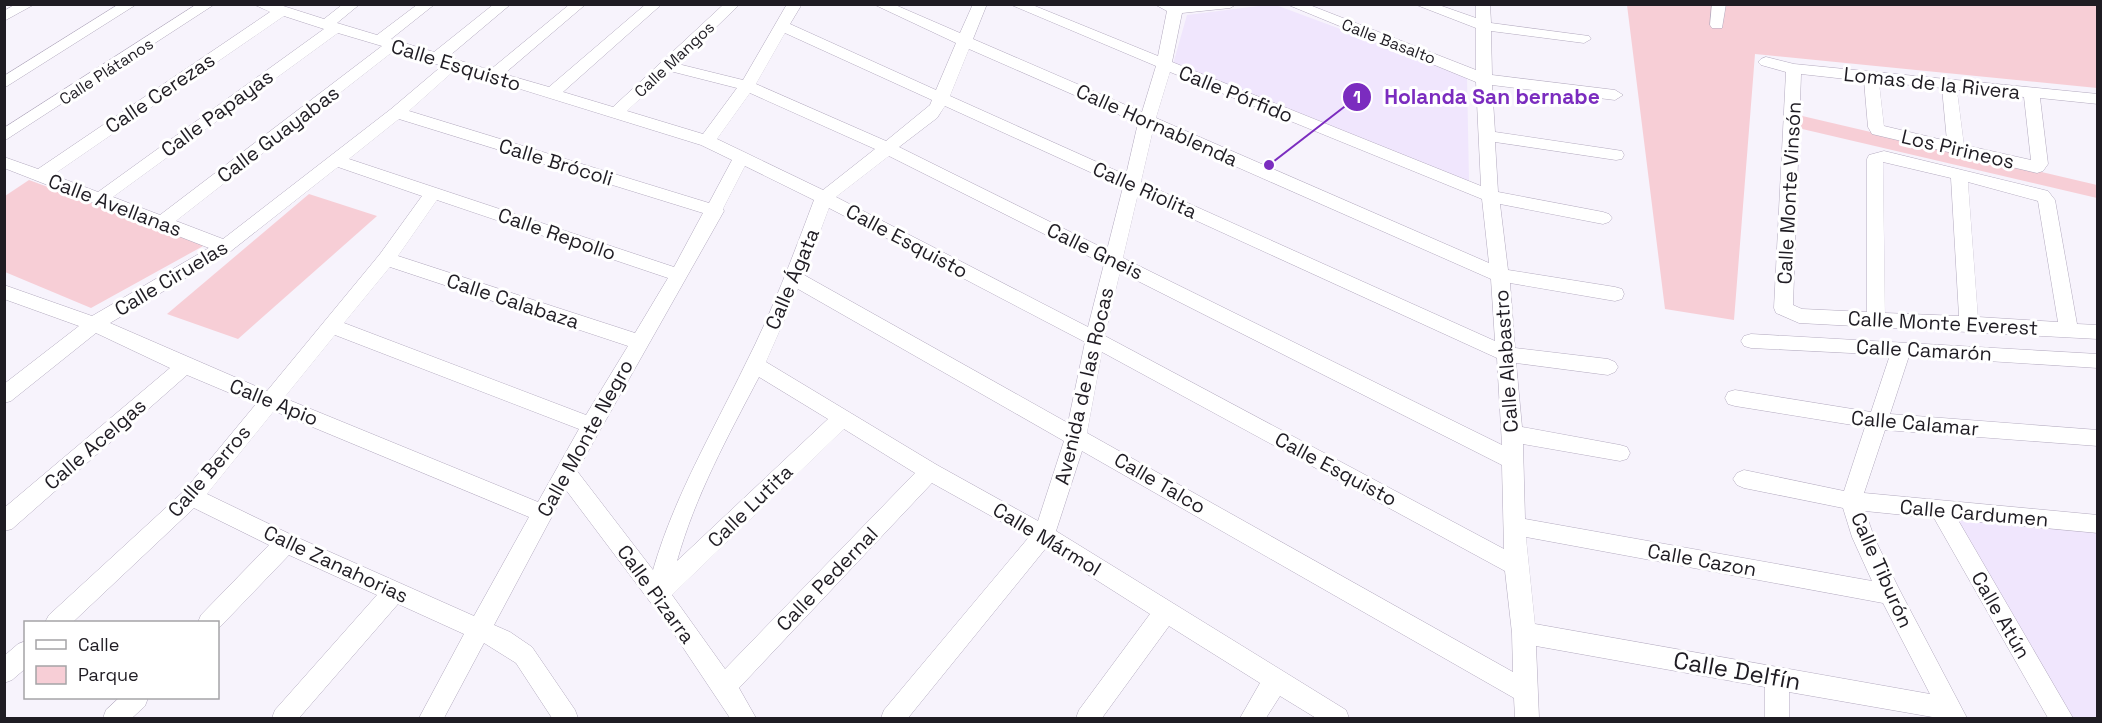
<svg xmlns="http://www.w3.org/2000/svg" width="2102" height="723" font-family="'Space Grotesk',sans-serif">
<rect width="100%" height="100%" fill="#f7f3fc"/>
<g fill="#f0e6fd">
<path d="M1273,4L1467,76L1469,182L1173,64L1187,15Z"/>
<path d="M1946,515L2097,526V718H2065Z"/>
</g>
<g fill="#f7ced6">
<path d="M1627,5H2097V88L1755,54L1734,320L1665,309Z"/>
<path d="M1798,115L2097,185V198L1798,128Z"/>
<path d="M29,180L205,245L91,308L5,272V196Z"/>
<path d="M309,194L377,216L238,339L167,314Z"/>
</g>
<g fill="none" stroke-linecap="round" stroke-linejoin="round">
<defs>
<g id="minor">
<path d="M16,4H35L4,21V11Z"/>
<path d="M119,4H137L4,88V76Z"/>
<path d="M197,4H215L4,141V128Z"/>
<path d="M253,4H277L324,19L343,4H360L337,23L377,35L418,4H435L391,39L434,52L494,4H511L448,57L490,70L570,4H586L504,74L549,87L646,4H662L563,92L613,107L724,4H740L678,64L743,80L787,4H802L790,24L936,90L956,43L873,4H893L960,33L973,4H987L973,39L1142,112L1156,66L1009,4H1030L1158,56L1167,11L1154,4H1237L1230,8L1182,13L1172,62L1481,186L1476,82L1286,4H1307L1476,70V28L1414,4H1436L1476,18V4H1490L1491,23L1589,36L1591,39L1584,43L1491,31L1492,75L1615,90L1623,95L1615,100L1492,85L1495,132L1616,150L1622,151L1624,155L1622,159L1616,160L1495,142L1498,192L1603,212L1609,214L1612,218L1609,222L1603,224L1500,204L1508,270L1615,287L1622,289L1624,294L1622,299L1615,301L1510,283L1515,348L1608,359L1615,362L1618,367L1615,372L1608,375L1516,363L1522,427L1620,445L1627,447L1630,453L1627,459L1620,461L1523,444L1525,519L1872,581L1852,537L1843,508L1744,488L1737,485L1733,479L1737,473L1744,470L1844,491L1865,427L1735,406L1728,404L1725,398L1728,392L1735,390L1871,412L1890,355L1751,348L1744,346L1741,341L1744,336L1751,334L2098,354V368L1909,356L1890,414L2098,430V446L1885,430L1864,493L2098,515V533L1958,520L2073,718H2048L1934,518L1865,511L1874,537L1898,587L1967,718H1938L1789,692V718H1765V687L1536,646L1539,718H1515L1514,698L1082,451L1056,531L1346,710L1349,718H1316L1280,696L1266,718H1240L1260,683L1169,626L1102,718H1076L1079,710L1150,614L1046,548L908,718H881L884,710L1029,537L932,483L739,688L756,718H730L672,631L566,490L494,625L510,632L532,647L575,710L578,718H552L516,663L484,643L444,718H419L464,634L398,604L299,718H272L275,710L377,595L289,555L218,629V622H198L201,615L269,545L194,508L73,622H45L49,615L184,491L256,404L187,375L12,529L4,531V508L170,368L96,333L11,401L4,403V384L79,326L4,299V285L92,316L209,248L4,168V157L38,169L270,12ZM284,16L324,29L98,192L53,175ZM338,33L382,46L160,215L113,197ZM785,33L932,100L930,105L886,141L756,84ZM969,49L1138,123L1126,175L950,96ZM395,50L426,60L429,63L443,65L391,109L223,239L176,221ZM456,69L701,145L732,160L709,203L409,111ZM670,71L737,88L703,134L627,111ZM1170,72L1482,199L1489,263L1156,118ZM750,93L875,149L823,190L717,139ZM945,106L1123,187L1107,250L899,147L937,118ZM399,119L703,213L674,267L349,159ZM1153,130L1491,279L1495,341L1141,182ZM889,156L1104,264L1088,327L836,197ZM745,166L814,200C793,256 772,312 745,365C712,433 674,497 653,570L577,471L724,211L723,209ZM338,167L422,196L380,254L267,391L110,323L231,251ZM1138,194L1497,358L1502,445L1123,258ZM437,200L668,278L635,333L398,256ZM829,208L1085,342L1068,423L804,275ZM390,267L628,346L586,415L344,323ZM1120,272L1502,465L1504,549L1105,336ZM798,289L1064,441L1038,521L937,465L766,362ZM335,335L579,429L538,502L284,398ZM1102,352L1505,571L1512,633L1513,672L1087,433ZM759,377L828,419L677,561C695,496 728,436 759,377ZM274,411L529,517L474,616L294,536L207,494ZM844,429L915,473L725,669L672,595ZM1526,537L1883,603L1930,694L1535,624Z"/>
<path d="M1712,4H1726L1722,28H1712L1710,25Z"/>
<path d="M1766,57L1794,64L2098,94V104L2040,98L2048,164L2043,171L2037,173L1872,134L1868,127L1864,81L1801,74L1793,305L1802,309L1867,312V159L1869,155L1884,151L2048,191L2055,200L2077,324L2098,325V339L1799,323L1776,313L1774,308L1786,72L1761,65L1758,62L1761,59ZM1879,82L1942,88L1947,141L1884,126ZM1957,90L2024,97L2031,160L1964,145ZM1883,162L1951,178L1959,316L1885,313ZM1968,182L2038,201L2058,322L1978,317Z"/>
<path d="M26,641V668L12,680L4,683V656L18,644Z"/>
<path d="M119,698H148L145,706L132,718H103L106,710Z"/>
</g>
</defs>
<use href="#minor" stroke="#b3aabf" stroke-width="1"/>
<use href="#minor" fill="#fff" fill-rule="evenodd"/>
</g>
<g text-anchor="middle" stroke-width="6" stroke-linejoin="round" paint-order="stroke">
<g font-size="16" fill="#1f1c23" stroke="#fff">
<text transform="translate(1389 41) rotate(21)" y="6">Calle Basalto</text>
<text transform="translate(674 59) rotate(-43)" y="6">Calle Mangos</text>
<text transform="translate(106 71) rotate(-33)" y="6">Calle Plátanos</text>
</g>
<g font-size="20" fill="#1f1c23" stroke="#fff">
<text transform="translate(456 65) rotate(17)" y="7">Calle Esquisto</text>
<text transform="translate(1932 83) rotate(6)" y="7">Lomas de la Rivera</text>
<text transform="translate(160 93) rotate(-34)" y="7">Calle Cerezas</text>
<text transform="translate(1236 94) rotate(22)" y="7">Calle Pórfido</text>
<text transform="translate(217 113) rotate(-36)" y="7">Calle Papayas</text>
<text transform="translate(1157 125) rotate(24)" y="7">Calle Hornablenda</text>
<text transform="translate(278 134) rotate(-37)" y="7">Calle Guayabas</text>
<text transform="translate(1958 149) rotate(13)" y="7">Los Pirineos</text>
<text transform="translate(556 162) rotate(17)" y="7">Calle Brócoli</text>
<text transform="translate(1145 190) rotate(24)" y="7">Calle Riolita</text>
<text transform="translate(1789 193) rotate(-87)" y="7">Calle Monte Vinsón</text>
<text transform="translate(115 205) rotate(21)" y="7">Calle Avellanas</text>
<text transform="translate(557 234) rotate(19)" y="7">Calle Repollo</text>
<text transform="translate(907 241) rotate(28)" y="7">Calle Esquisto</text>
<text transform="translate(1095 251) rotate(26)" y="7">Calle Gneis</text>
<text transform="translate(171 278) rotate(-31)" y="7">Calle Ciruelas</text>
<text transform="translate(792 279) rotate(-67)" y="7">Calle Ágata</text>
<text transform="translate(513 301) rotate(18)" y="7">Calle Calabaza</text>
<text transform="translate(1943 323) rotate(3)" y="7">Calle Monte Everest</text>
<text transform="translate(1924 350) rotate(3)" y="7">Calle Camarón</text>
<text transform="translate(1506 361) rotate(-94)" y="7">Calle Alabastro</text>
<text transform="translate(1084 386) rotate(-77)" y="7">Avenida de las Rocas</text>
<text transform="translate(274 402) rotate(22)" y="7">Calle Apio</text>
<text transform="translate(1915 423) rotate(5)" y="7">Calle Calamar</text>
<text transform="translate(585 438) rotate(-61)" y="7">Calle Monte Negro</text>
<text transform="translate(95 444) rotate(-41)" y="7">Calle Acelgas</text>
<text transform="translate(1336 469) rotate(28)" y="7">Calle Esquisto</text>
<text transform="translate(209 471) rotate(-49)" y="7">Calle Berros</text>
<text transform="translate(1160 483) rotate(30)" y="7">Calle Talco</text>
<text transform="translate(750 506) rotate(-44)" y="7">Calle Lutita</text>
<text transform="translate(1974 513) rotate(5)" y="7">Calle Cardumen</text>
<text transform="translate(1047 539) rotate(31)" y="7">Calle Mármol</text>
<text transform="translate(1702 560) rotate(10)" y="7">Calle Cazon</text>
<text transform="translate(336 564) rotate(25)" y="7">Calle Zanahorias</text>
<text transform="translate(1882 570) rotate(66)" y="7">Calle Tiburón</text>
<text transform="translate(827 579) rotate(-46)" y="7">Calle Pedernal</text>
<text transform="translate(656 594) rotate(54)" y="7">Calle Pizarra</text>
<text transform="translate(2001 615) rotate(60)" y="7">Calle Atún</text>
</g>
<g font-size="24" fill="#1f1c23" stroke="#fff">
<text transform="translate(1737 671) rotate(10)" y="8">Calle Delfín</text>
</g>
</g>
<path fill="none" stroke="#7b2cbf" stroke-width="2" d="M1269 165L1357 97"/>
<g fill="#7b2cbf" stroke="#fff" stroke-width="2">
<circle cx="1269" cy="165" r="6"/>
<circle cx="1357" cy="97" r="15"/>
</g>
<g font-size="18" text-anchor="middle" font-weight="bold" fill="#fff">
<text x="1357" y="103">1</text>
</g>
<g font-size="21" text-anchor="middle" font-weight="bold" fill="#7b2cbf" stroke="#fff" stroke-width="6" stroke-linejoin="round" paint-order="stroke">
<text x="1492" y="104">Holanda San bernabe</text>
</g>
<rect width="2102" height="723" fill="none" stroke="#1f1c23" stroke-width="12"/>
<rect x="24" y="621" width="195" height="78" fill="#ffffff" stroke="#a5a4a7" stroke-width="1.5"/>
<rect x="36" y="640" width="30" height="9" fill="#ffffff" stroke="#a5a4a7" stroke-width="1.5"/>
<text x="78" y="651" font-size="18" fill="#1f1c23">Calle</text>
<rect x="36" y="666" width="30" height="18" fill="#f7ced6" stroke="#a5a4a7" stroke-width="1.5"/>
<text x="78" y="681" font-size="18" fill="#1f1c23">Parque</text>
</svg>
